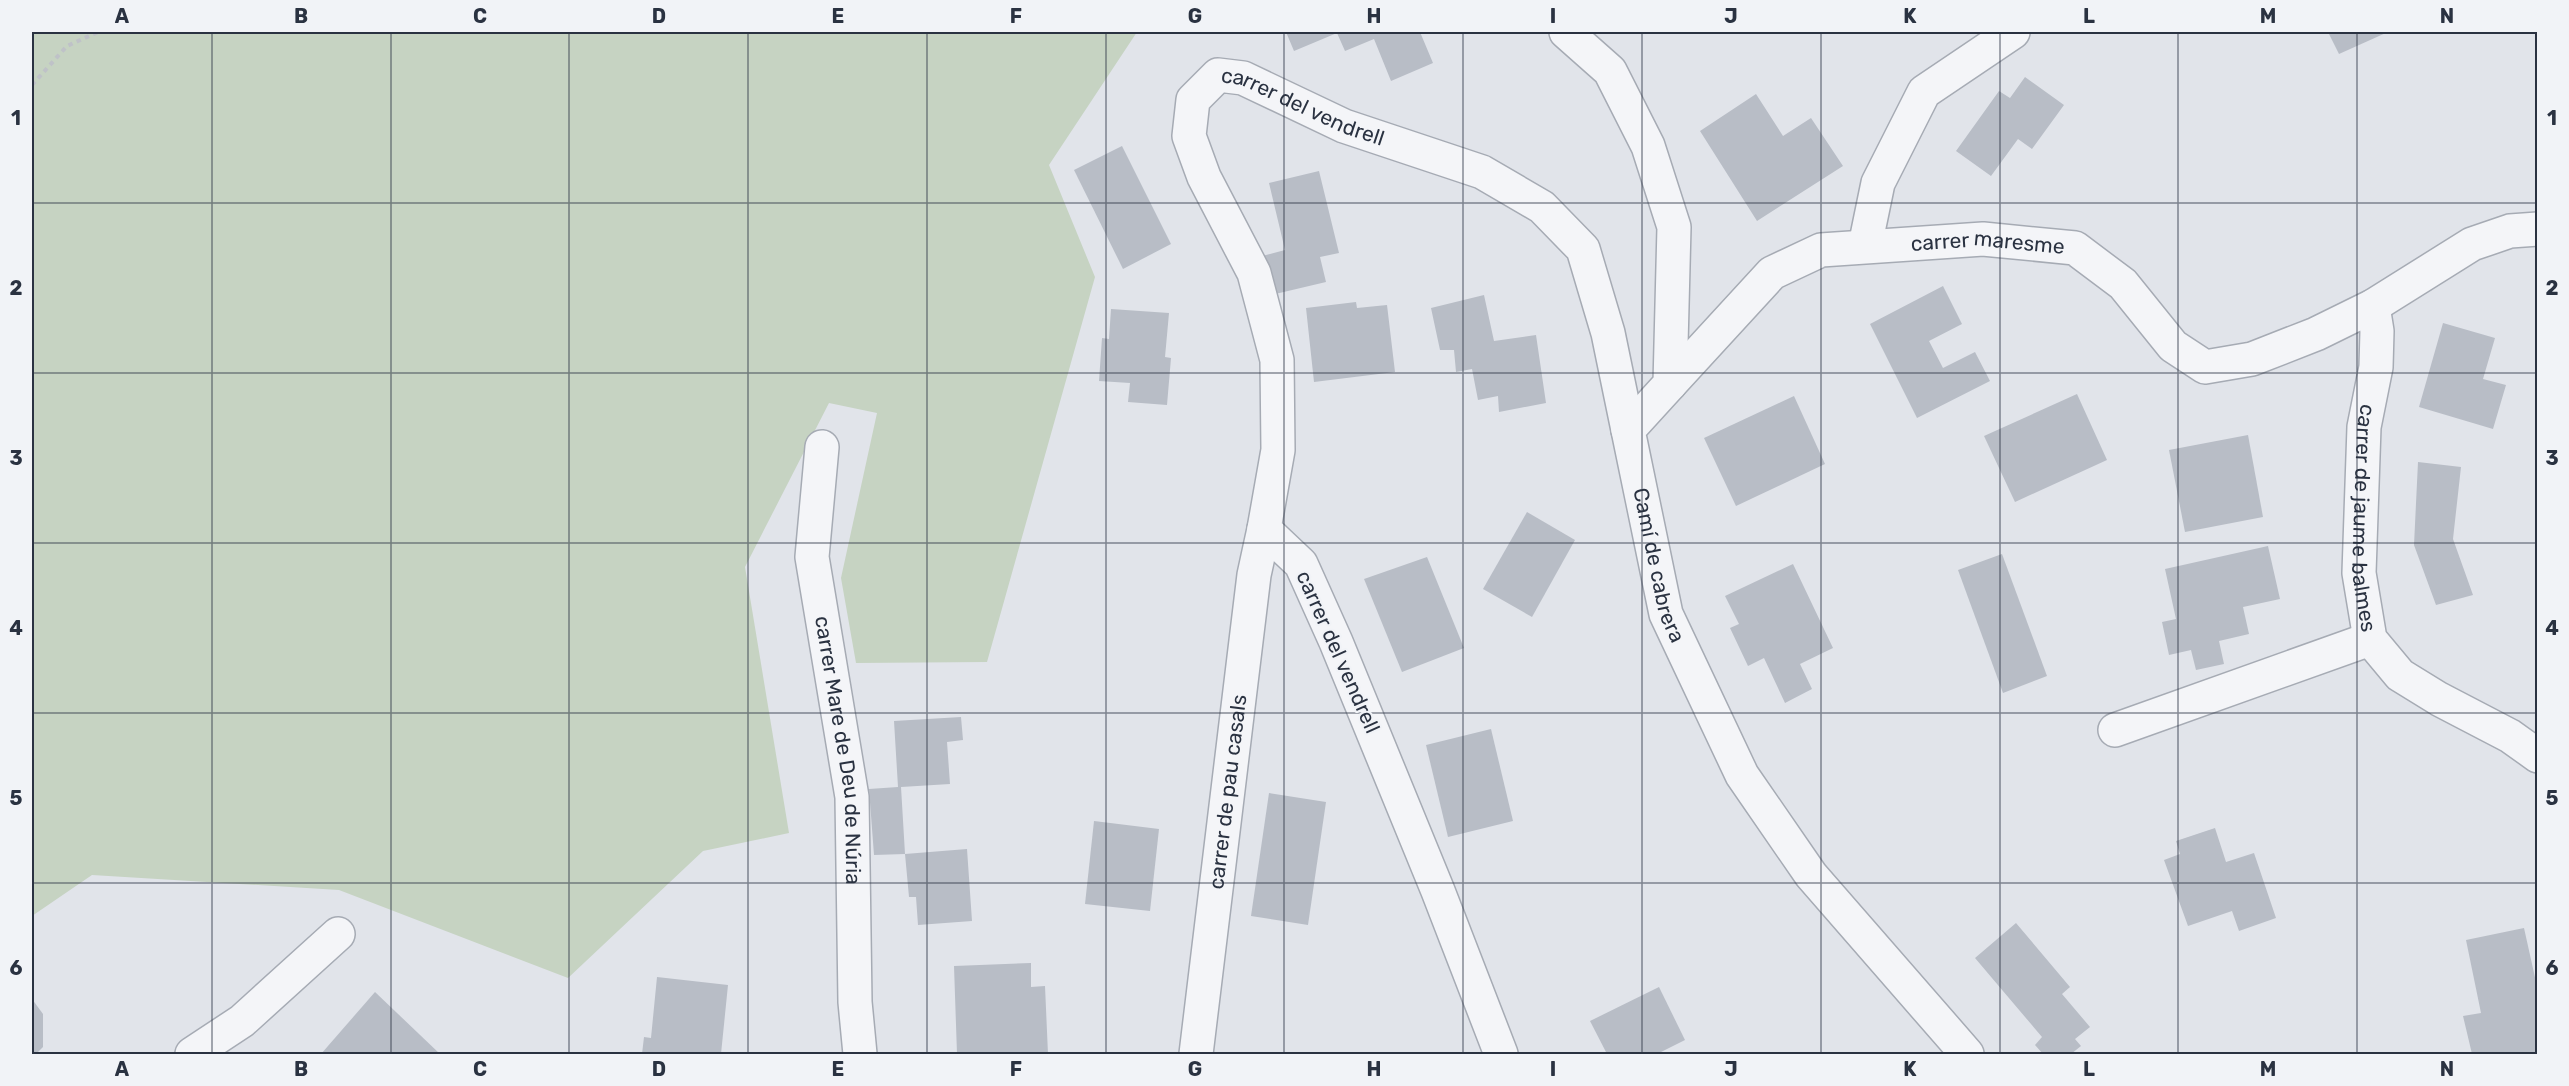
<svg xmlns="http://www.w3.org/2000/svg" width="2569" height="1086" font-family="Rubik,sans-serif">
<rect width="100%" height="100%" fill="#e1e4ea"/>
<path fill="#c6d3c2" d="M32,32H1137L1049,165L1095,277L987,662L856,663L841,578L877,413L829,403L745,567L789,833L703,851L568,978L339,890L92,875L32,916Z"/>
<g fill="#b8bdc6">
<path d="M1286,32H1420L1433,63L1391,81L1374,39L1345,51L1337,33L1294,51Z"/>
<path d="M2328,32H2388L2339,54Z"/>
<path d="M2025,77L2064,105L2032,149L2018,139L1991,176L1956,151L1999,91L2010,98Z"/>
<path d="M1756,94L1783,136L1811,118L1843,166L1757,221L1700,131Z"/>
<path d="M1122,146L1171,244L1123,269L1074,170Z"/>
<path d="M1319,171L1339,253L1320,257L1326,282L1271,295L1262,256L1285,250L1269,183Z"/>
<path d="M1943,286L1962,324L1929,341L1943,368L1975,352L1990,381L1917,418L1870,324Z"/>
<path d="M1484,295L1494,341L1536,335L1546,403L1499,412L1498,396L1478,400L1472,369L1456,372L1454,350H1440L1431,308Z"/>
<path d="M1356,302L1357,308L1387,305L1395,372L1314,382L1306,308Z"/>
<path d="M1111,309L1169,313L1165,357L1171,358L1167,405L1128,402L1130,383L1099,381L1102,338L1109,339Z"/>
<path d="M2443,323L2495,338L2483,379L2506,385L2493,429L2419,407Z"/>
<path d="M2077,394L2107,460L2015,502L1984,436Z"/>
<path d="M1794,396L1825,464L1736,506L1704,438Z"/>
<path d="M2248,435L2263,517L2185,532L2169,450Z"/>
<path d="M2418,462L2461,467L2453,539L2473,595L2436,605L2414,545Z"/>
<path d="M1527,512L1575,540L1532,617L1483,589Z"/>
<path d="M2268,546L2280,599L2243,607L2249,634L2219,641L2224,664L2196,670L2191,650L2169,655L2162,622L2176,619L2165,569Z"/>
<path d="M2002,554L2047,676L2003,693L1958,570Z"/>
<path d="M1427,557L1464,648L1402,672L1364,579Z"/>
<path d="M1793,564L1833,648L1800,664L1812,689L1785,703L1764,658L1748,666L1730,628L1739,624L1725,596Z"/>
<path d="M961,717L963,740L947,742L950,784L901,787L905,854L874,855L869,789L898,787L894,721Z"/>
<path d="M1491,729L1513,821L1448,837L1426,745Z"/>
<path d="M1269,793L1326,802L1308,925L1251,916Z"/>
<path d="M1094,821L1159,829L1150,911L1085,904Z"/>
<path d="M2215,828L2226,862L2254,853L2276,918L2239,931L2232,911L2188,926L2164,860L2180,854L2176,841Z"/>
<path d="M967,849L972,921L918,925L916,897H909L905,854Z"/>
<path d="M2016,923L2070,987L2062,994L2090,1027L2075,1039L2081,1046L2071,1054H2043L2035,1045L2042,1037L1975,958Z"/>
<path d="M2524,928L2538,991V1054H2472L2463,1016L2481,1013L2466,940Z"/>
<path d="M1031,963V987L1045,986L1048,1054H957L954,966Z"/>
<path d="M657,977L728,985L721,1054H642L644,1037L651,1038Z"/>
<path d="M1659,987L1685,1040L1657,1054H1607L1590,1021Z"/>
<path d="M375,992L440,1054H321Z"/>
<path d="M32,999L43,1014V1047L36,1054H32Z"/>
</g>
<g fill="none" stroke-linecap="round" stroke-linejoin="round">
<defs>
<g id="minor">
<path id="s1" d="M1566,32L1610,71L1648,146L1674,227L1670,384L1628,430L1666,614L1742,775L1811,875L1967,1054"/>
<path d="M1865,246L1878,183L1924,92L2013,32"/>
<path id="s2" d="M2373,306L2377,331L2376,367L2364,427L2359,573L2370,639L2400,675L2439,699L2510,736L2538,756"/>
<path id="s3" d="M1670,384L1772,273L1821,250L1983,239L2075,248L2123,284L2173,346L2205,367L2252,359L2316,334L2373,306L2472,244L2510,231L2538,229"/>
<path id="s4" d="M822,447L812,557L852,797L855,1002L860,1054"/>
<path d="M2115,730L2370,639"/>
<path d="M192,1054L242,1021L338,934"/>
<path id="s5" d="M1196,1054L1254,575L1264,529"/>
<path id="s6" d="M1501,1054L1438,891L1336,642L1301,564L1264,529L1278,450L1277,360L1254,273L1204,177L1189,136L1193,100L1218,75L1243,78L1344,126L1482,172L1542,207L1583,249L1608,333L1628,430"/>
</g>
</defs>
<use href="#minor" stroke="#a6abb4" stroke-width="36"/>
<path stroke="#bfc2c8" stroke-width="4" stroke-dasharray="4.5 4.5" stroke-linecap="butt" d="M32,85L67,46L98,32"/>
<use href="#minor" stroke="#f4f5f8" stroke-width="33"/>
</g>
<path fill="none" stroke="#2a3241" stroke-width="1.5" stroke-opacity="0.55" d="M212,32V1054M391,32V1054M569,32V1054M748,32V1054M927,32V1054M1106,32V1054M1284,32V1054M1463,32V1054M1642,32V1054M1821,32V1054M2000,32V1054M2178,32V1054M2357,32V1054M32,203H2538M32,373H2538M32,543H2538M32,713H2538M32,883H2538"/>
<g text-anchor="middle" stroke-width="4.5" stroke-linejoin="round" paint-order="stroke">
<g font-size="21" fill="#2a3241" stroke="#f1f3f7">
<text dy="7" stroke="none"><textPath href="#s6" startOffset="1155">carrer del vendrell</textPath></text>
<text dy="7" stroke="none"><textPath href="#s3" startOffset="372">carrer maresme</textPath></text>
<text dy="7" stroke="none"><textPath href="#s2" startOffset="214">carrer de jaume balmes</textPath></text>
<text dy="7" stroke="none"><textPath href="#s1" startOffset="586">Camí de cabrera</textPath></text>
<text transform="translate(1338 652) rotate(66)" y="7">carrer del vendrell</text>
<text dy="7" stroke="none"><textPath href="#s4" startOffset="306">carrer Mare de Deu de Núria</textPath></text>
<text dy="7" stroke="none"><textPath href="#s5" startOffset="264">carrer de pau casals</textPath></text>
</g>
</g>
<rect width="2569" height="1086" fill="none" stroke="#f1f3f7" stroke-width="66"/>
<rect x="33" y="33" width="2503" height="1020" fill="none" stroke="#2a3241" stroke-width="2"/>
<g font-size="20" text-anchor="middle" font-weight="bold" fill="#2a3241">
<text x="122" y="23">A</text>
<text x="301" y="23">B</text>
<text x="480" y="23">C</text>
<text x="659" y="23">D</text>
<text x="838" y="23">E</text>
<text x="1016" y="23">F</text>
<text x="1195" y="23">G</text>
<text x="1374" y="23">H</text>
<text x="1553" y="23">I</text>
<text x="1731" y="23">J</text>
<text x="1910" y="23">K</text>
<text x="2089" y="23">L</text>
<text x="2268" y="23">M</text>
<text x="2447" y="23">N</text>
<text x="16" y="125">1</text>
<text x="2552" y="125">1</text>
<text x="16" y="295">2</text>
<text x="2552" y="295">2</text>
<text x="16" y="465">3</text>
<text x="2552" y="465">3</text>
<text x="16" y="635">4</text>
<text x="2552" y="635">4</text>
<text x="16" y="805">5</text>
<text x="2552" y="805">5</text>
<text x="16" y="975">6</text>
<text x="2552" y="975">6</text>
<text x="122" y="1076">A</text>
<text x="301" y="1076">B</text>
<text x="480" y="1076">C</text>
<text x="659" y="1076">D</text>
<text x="838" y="1076">E</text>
<text x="1016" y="1076">F</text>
<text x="1195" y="1076">G</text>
<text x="1374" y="1076">H</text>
<text x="1553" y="1076">I</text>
<text x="1731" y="1076">J</text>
<text x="1910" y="1076">K</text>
<text x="2089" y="1076">L</text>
<text x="2268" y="1076">M</text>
<text x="2447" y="1076">N</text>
</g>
</svg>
